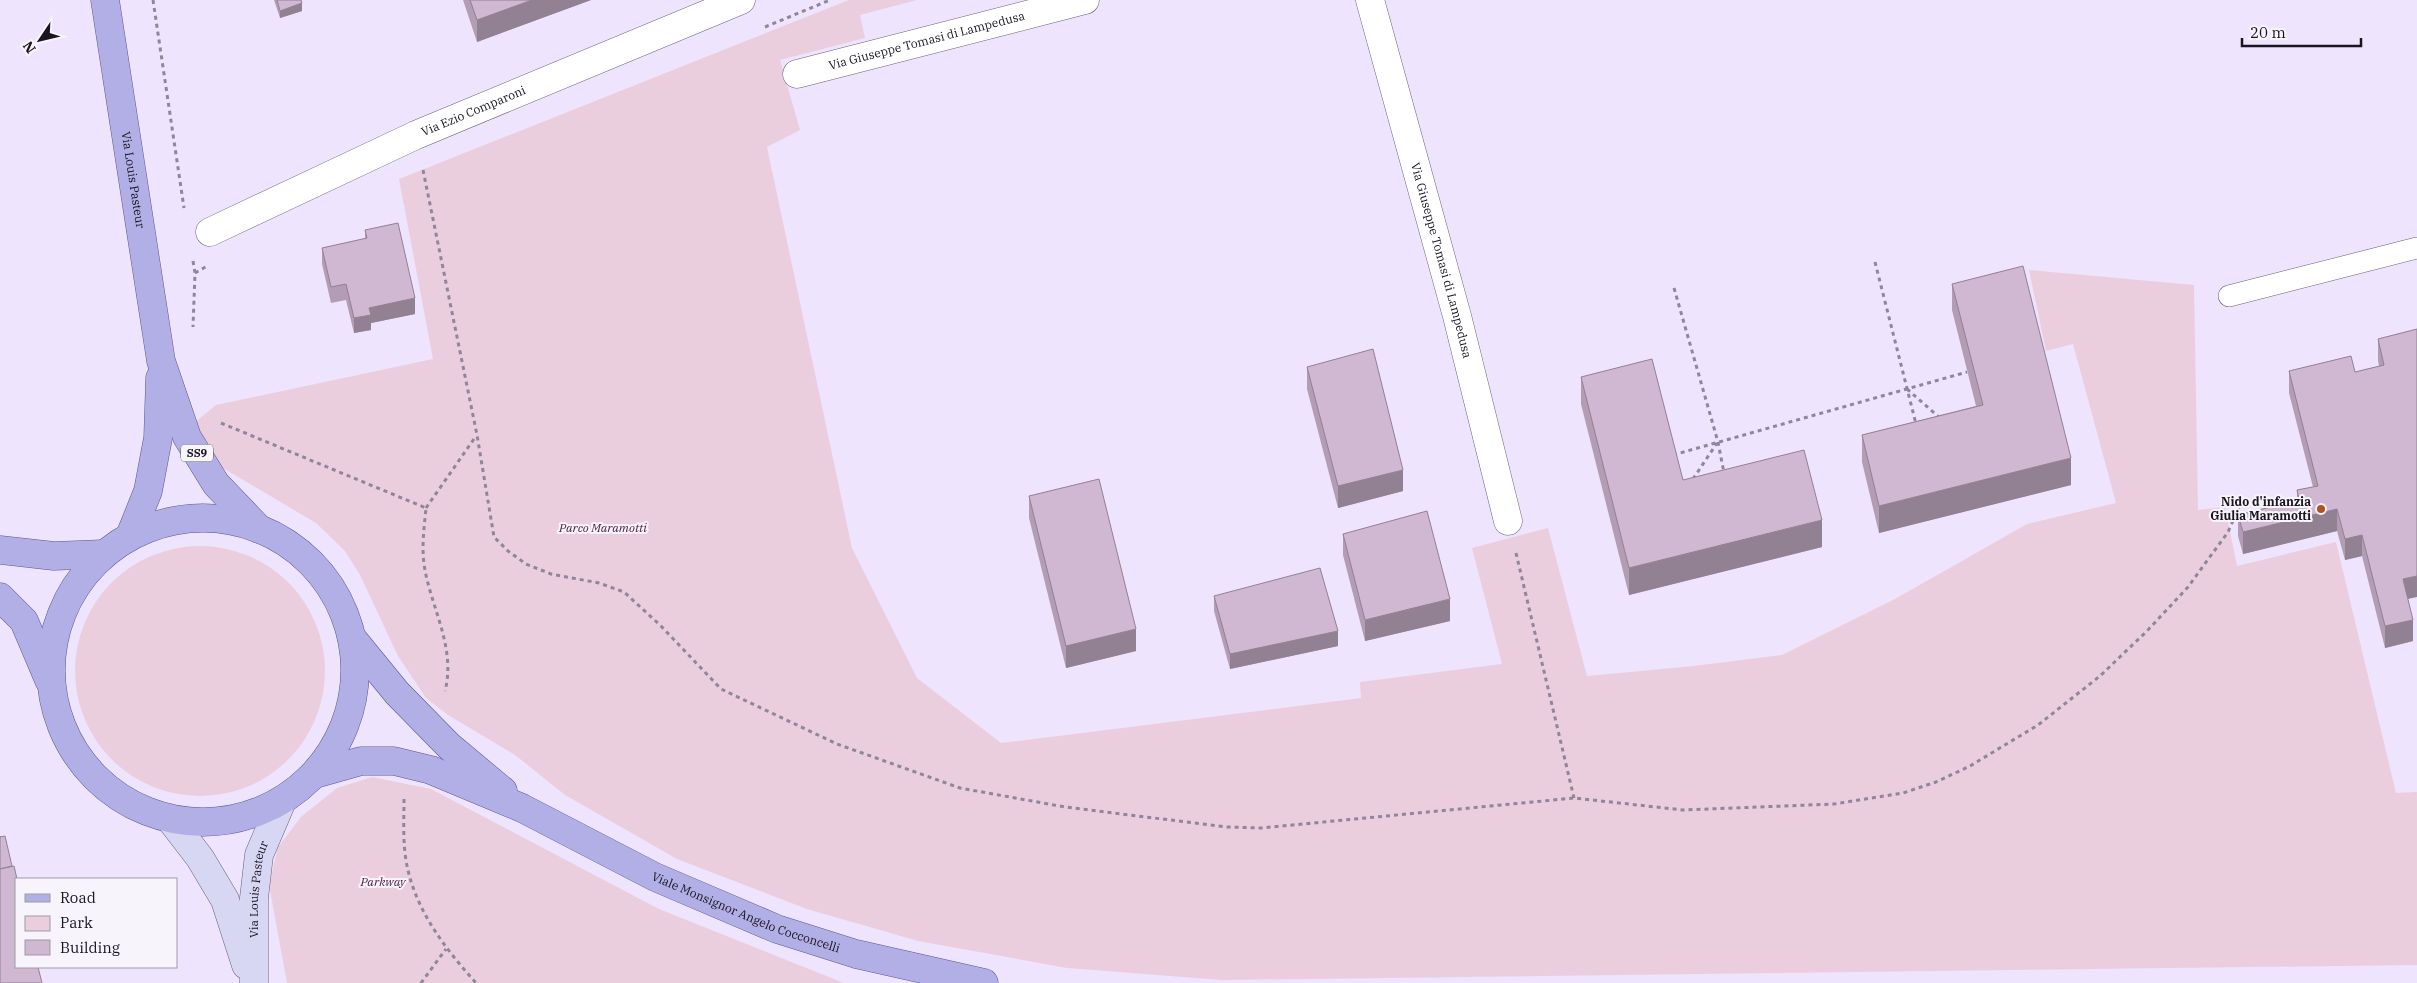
<svg xmlns="http://www.w3.org/2000/svg" width="2417" height="983" font-family="'IBM Plex Serif',serif">
<rect width="100%" height="100%" fill="#eee4fd"/>
<g fill="#ebcede">
<path d="M849,0H917L860,15L865,38L780,60L800,130L767,147L852,548L917,678L1001,743L1361,698L1360,682L1502,664L1472,548L1548,528L1587,676L1694,666L1782,655L1895,599L2027,524L2116,503L2073,344L2046,351L2029,270L2194,285L2198,510L2225,507L2237,566L2336,542L2396,793L2417,792V965L1222,980L1067,968L918,941L807,909L677,859L565,795L515,755L448,715L426,698L398,656L360,575L345,551L316,523L218,465L194,423L216,405L433,359L399,179Z"/>
<circle cx="200" cy="671" r="125"/>
<path d="M372,777L431,789L659,909L844,983H287L269,885L278,847L301,817L337,788Z"/>
</g>
<g fill="none" stroke-linecap="round" stroke-linejoin="round">
<defs>
<path id="service" d="M2229,296L2417,248"/>
<g id="minor">
<path id="s1" d="M1370,0L1457,316L1508,521"/>
<path id="s2" d="M797,74L1085,0"/>
<path id="s3" d="M210,232L416,135L741,0"/>
</g>
<g id="secondary">
<path d="M170,819L200,858L225,900L246,965"/>
<path id="s4" d="M254,983V898L259,855L282,801"/>
</g>
<g id="primary">
<path id="s5" d="M105,0L161,361L187,437L216,484L259,529"/>
<circle cx="203" cy="670" r="152"/>
<path d="M130,536L148,491L158,438L160,378"/>
<path d="M0,550L54,556L103,554"/>
<path d="M0,597L24,621L49,680"/>
<path d="M352,638L397,693L449,746L503,791"/>
<path id="s6" d="M315,774L361,761H394L431,770L522,808L655,877L777,929L856,954L984,983"/>
</g>
</defs>
<use href="#service" stroke="#6a5f7a" stroke-width="22"/>
<use href="#minor" stroke="#6a5f7a" stroke-width="29"/>
<use href="#secondary" stroke="#6a5f7a" stroke-width="29"/>
<use href="#primary" stroke="#5b5696" stroke-width="29"/>
<g stroke="#8e8699" stroke-width="3" stroke-dasharray="4 4" stroke-linecap="butt">
<path d="M153,0L184,208"/>
<path d="M765,27L830,0"/>
<path d="M423,170L477,435L494,537L508,551L526,564L551,574L599,583L624,592L660,625L721,689L837,744L960,788L1065,807L1227,827L1261,828L1574,798L1683,810L1834,804L1903,793L1936,782L1970,766L2038,725L2100,676L2147,631L2188,587L2228,532L2239,507"/>
<path d="M193,261L195,273L193,327"/>
<path d="M1875,262L1916,424"/>
<path d="M195,273L207,266"/>
<path d="M1674,288L1718,442L1724,473"/>
<path d="M1907,389L1940,418"/>
<path d="M221,423L426,508C424,529 421,549 425,570C432,609 456,649 445,691"/>
<path d="M1673,455L1967,372"/>
<path d="M1693,479L1717,443"/>
<path d="M426,508L476,436"/>
<path d="M1516,553L1574,798"/>
<path d="M404,799C404,817 403,835 405,853C411,905 443,946 476,983"/>
<path d="M421,983L446,949"/>
</g>
<use href="#service" stroke="#fff" stroke-width="21"/>
<use href="#minor" stroke="#fff" stroke-width="28"/>
<use href="#secondary" stroke="#d8d7f3" stroke-width="28"/>
<use href="#primary" stroke="#b2afe6" stroke-width="28"/>
</g>
<g fill="#b39db5">
<path d="M274,0H301L302,11L280,18Z"/>
<path d="M463,0H591L477,42Z"/>
<path d="M365,230L415,314L371,323V330L354,333L346,300L331,303L322,264V248L365,239Z"/>
<path d="M1952,284L2071,485L1879,533L1862,462V435L1976,406L1952,310Z"/>
<path d="M2417,329L2408,599L2413,641L2385,648L2362,556L2345,560L2337,531L2243,554L2238,536V515L2297,500V490L2313,487L2289,393V371L2355,372L2379,366L2378,361V339Z"/>
<path d="M1307,367L1403,491L1338,508L1307,389Z"/>
<path d="M1581,377L1683,480L1822,547L1629,595L1581,404Z"/>
<path d="M1029,496L1136,651L1066,668L1029,518Z"/>
<path d="M1343,534L1450,621L1365,641L1343,555Z"/>
<path d="M1214,596L1338,646L1230,669L1214,611Z"/>
</g>
<g fill="#928093">
<path d="M532,0H591L477,42V20Z"/>
<path d="M302,3V11L280,18V11Z"/>
<path d="M415,298V314L371,323V330L354,333V318L369,308Z"/>
<path d="M2071,458V485L1879,533V506Z"/>
<path d="M1403,470V491L1338,508V486Z"/>
<path d="M2337,509V531L2243,554V532Z"/>
<path d="M1822,520V547L1629,595V568Z"/>
<path d="M2362,535V556L2345,560V539Z"/>
<path d="M2417,576V597L2403,600V579Z"/>
<path d="M1450,599V621L1365,641V620Z"/>
<path d="M2413,620V641L2385,648V626Z"/>
<path d="M1136,629V651L1066,668V646Z"/>
<path d="M1338,631V646L1230,669V654Z"/>
</g>
<g fill="#d0b7d2" stroke="#928093">
<path d="M277,0H301L302,3L280,11Z"/>
<path d="M470,0H532L477,20Z"/>
<path d="M398,223L415,298L369,308L371,315L354,318L346,284L331,287L322,248L367,238L365,230Z"/>
<path d="M2023,266L2071,458L1879,506L1862,435L1983,405L1952,284Z"/>
<path d="M2417,329V576L2403,579L2413,620L2385,626L2362,535L2345,539L2337,509L2243,532L2238,515L2299,500L2297,490L2318,486L2289,371L2351,356L2355,372L2384,365L2378,339Z"/>
<path d="M1373,349L1403,470L1338,486L1307,367Z"/>
<path d="M1652,359L1683,480L1804,450L1822,520L1629,568L1581,377Z"/>
<path d="M1099,479L1136,629L1066,646L1029,496Z"/>
<path d="M1427,511L1450,599L1365,620L1343,534Z"/>
<path d="M1320,568L1338,631L1230,654L1214,596Z"/>
<path d="M0,836V837L5,836L12,866L0,869Z"/>
<path d="M14,866L17,879H16V967H38L42,983H0V869Z"/>
</g>
<circle fill="#b44f20" stroke="#f7f5fb" stroke-width="2" cx="2321" cy="509" r="5"/>
<g text-anchor="middle" stroke-width="4" stroke-linejoin="round" paint-order="stroke">
<rect fill="#f7f5fb" stroke="#5c5861" stroke-width="1" x="181" y="444.5" width="32" height="17" rx="4"/>
<g font-size="11" font-weight="bold" fill="#19141f">
<text x="197" y="457">SS9</text>
</g>
<g font-size="12" fill="#19141f" stroke="#f7f5fb">
<text dy="4" stroke="none"><textPath href="#s2" startOffset="134">Via Giuseppe Tomasi di Lampedusa</textPath></text>
<text dy="4" stroke="none"><textPath href="#s3" startOffset="290">Via Ezio Comparoni</textPath></text>
<text dy="4" stroke="none"><textPath href="#s5" startOffset="182">Via Louis Pasteur</textPath></text>
<text dy="4" stroke="none"><textPath href="#s1" startOffset="270">Via Giuseppe Tomasi di Lampedusa</textPath></text>
<text dy="4" stroke="none"><textPath href="#s4" startOffset="94">Via Louis Pasteur</textPath></text>
<text dy="4" stroke="none"><textPath href="#s6" startOffset="465">Viale Monsignor Angelo Cocconcelli</textPath></text>
</g>
<g font-size="12" font-weight="bold" fill="#19141f" stroke="#f7f5fb" text-anchor="end">
<text x="2311" y="506">Nido d'infanzia<tspan x="2311" dy="14">Giulia Maramotti</tspan></text>
</g>
<g font-size="12" font-style="italic" fill="#4f213f" stroke="#f7f5fb">
<text x="603" y="532">Parco Maramotti</text>
<text x="383" y="886">Parkway</text>
</g>
</g>
<rect x="15" y="878" width="162" height="90" fill="#f7f5fb" stroke="#9e9ba3"/>
<rect x="25" y="894" width="25" height="8" fill="#b2afe6" stroke="#9e9ba3"/>
<text x="60" y="903" font-size="15" fill="#19141f">Road</text>
<rect x="25" y="916" width="25" height="15" fill="#ebcede" stroke="#9e9ba3"/>
<text x="60" y="928" font-size="15" fill="#19141f">Park</text>
<rect x="25" y="940" width="25" height="15" fill="#d0b7d2" stroke="#9e9ba3"/>
<text x="60" y="953" font-size="15" fill="#19141f">Building</text>
<g transform="translate(40 40) rotate(235)" stroke="#f7f5fb" stroke-width="4" paint-order="stroke">
<path d="M0-4L9 19L0 12L-9 19Z" fill="#19141f"/>
<text y="-8" font-size="14" font-weight="bold" text-anchor="middle" fill="#19141f">N</text>
</g>
<path d="M2242 38v8h119v-8" fill="none" stroke="#19141f" stroke-width="2.5"/>
<text x="2250" y="38" font-size="15" fill="#19141f" stroke="#f7f5fb" stroke-width="4" paint-order="stroke">20 m</text>
</svg>
